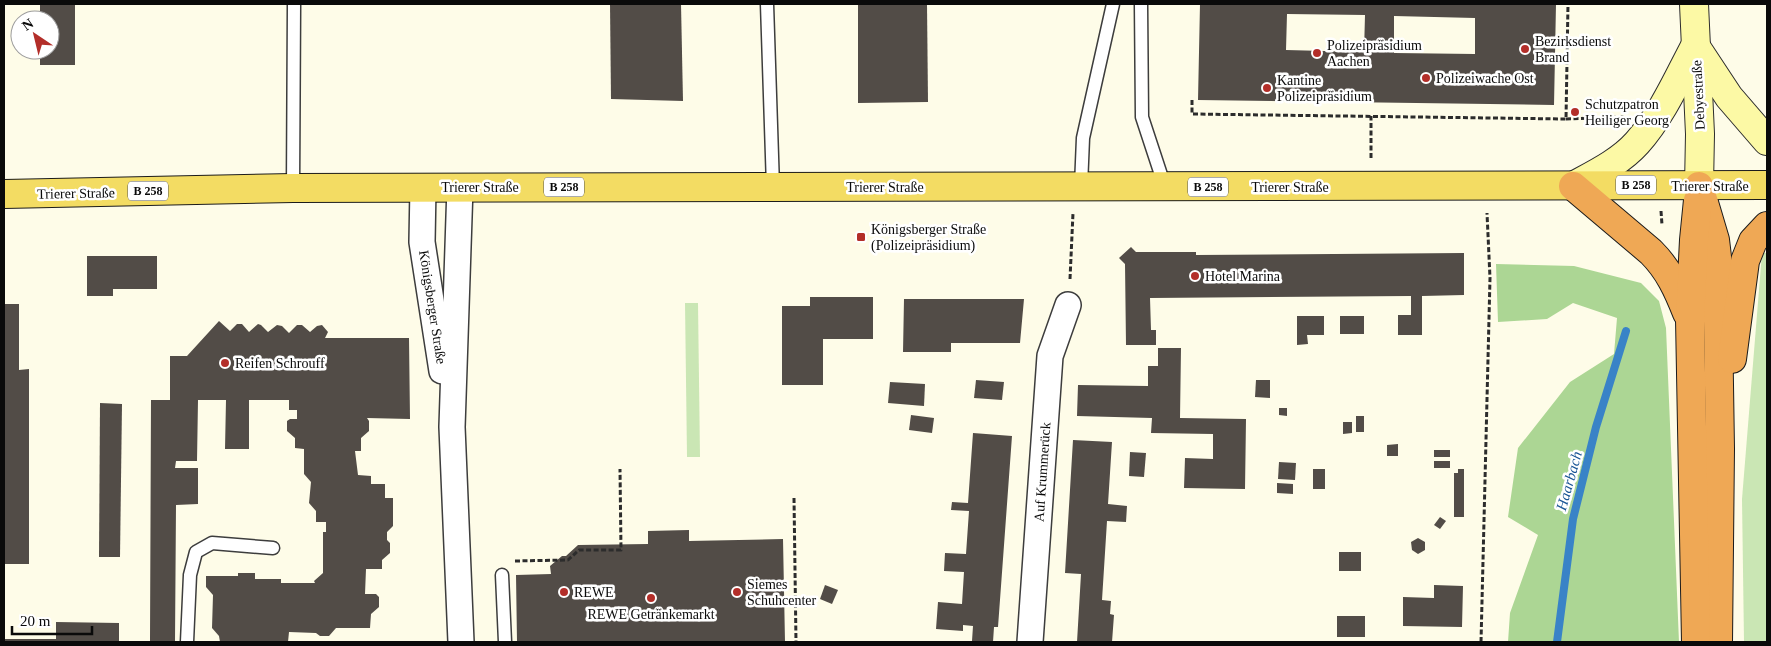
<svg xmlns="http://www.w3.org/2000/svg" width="1771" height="646" font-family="Georgia,serif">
<rect width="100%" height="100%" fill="#fefce8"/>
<g fill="#cae6b4">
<path d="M1762,253H1767V642H1744L1742,499Z"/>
<path d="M685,303H698L700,457H687Z"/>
</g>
<path fill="#acd694" d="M1496,264L1574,266L1641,283L1659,301L1666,328L1679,642H1508L1510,613L1538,535L1508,517L1518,448L1570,382L1614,354L1617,318L1573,303L1547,319L1498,322Z"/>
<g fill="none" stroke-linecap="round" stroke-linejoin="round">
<path stroke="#3983c7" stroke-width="8" d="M1557,642L1573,519L1596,427L1626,331"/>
</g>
<g fill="#524c47" fill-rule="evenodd">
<path d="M40,4H75V65H40V50H50V20H40Z"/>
<path d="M610,4H681L683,101L611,99Z"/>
<path d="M858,4H927L928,102L858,103Z"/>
<path d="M1200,4H1556L1554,105L1198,100ZM1287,14L1365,15L1364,52L1286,50ZM1394,16L1475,18V54L1394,53Z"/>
<path d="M1131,247L1136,252H1196V255L1464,253V295L1422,296V335H1398V315H1411V296L1150,298L1151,330H1156V345H1126L1125,264L1119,258Z"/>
<path d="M87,256H157V289H113V296H87Z"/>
<path d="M810,297H873V339H823V385H782V306H810Z"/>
<path d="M904,299H1024L1020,343H951V352H903Z"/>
<path d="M4,304H19V370L29,369V564H4Z"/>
<path d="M1297,316H1324V335H1307L1308,344L1297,345Z"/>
<rect x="1340" y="316" width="24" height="18"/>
<path d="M219,321L230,331L237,324H242L249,332L258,324L261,325L268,332L277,325L282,326L289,333L297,325H302L310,332L317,326L322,325L328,332L325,338H409L410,419L367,418L369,421V431L361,438V451H355L358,475L371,476V484H385V498H393V526L387,532V540L390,543V553L382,560V569H366L365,594H376L379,597V607L371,614L370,628H336L329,636H320L316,633L289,632L288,642H220L219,636L212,628L213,595L206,587V576H238V573H255V579H281V583H315L314,581L323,573V532H326V522H316V511L309,503L311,482L304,474V449L295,448V438L287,431V421L290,419H297V410H289V400H249V449H225L226,400H198L197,461H176L175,468H198V504L176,505L175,642H150L151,400H170V356H187Z"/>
<path d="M1158,348H1181L1180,418L1246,419L1245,489L1184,488L1185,458L1213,459V434L1151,433L1152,418L1077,416L1078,385L1148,386V366H1158Z"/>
<path d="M976,380L1004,382L1002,400L974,398Z"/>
<path d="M1256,380H1270V398L1255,397Z"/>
<path d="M890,382L925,384L924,406L888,403Z"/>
<path d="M100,403L122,404L120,557H99Z"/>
<path d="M1279,408H1287V416L1279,415Z"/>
<path d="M911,415L934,418L932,433L909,430Z"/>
<rect x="1356" y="416" width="8" height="16"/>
<path d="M1343,422H1352V433L1343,434Z"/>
<path d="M973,433L1012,436L998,627H994L993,642L972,641L973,626L963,625V631L936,629L938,602L962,604L964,572L944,571L945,553L966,554L969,511L951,510L952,502L968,503Z"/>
<path d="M1073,440L1112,442L1108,504L1127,506L1126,522L1107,521L1102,600L1111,601L1110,614L1114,615L1112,642H1077L1081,574L1065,573Z"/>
<path d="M1398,444V456H1387V445Z"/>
<rect x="1434" y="450" width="16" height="7"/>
<path d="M1130,452L1146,453L1144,477L1129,476Z"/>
<rect x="1434" y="461" width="16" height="7"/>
<path d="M1279,462L1296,463L1295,480L1278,479Z"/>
<rect x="1313" y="469" width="12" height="20"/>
<path d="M1458,469H1464V517H1454V473H1458Z"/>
<path d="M1277,483L1293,484V494L1277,493Z"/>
<path d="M1440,517L1446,521L1440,529L1434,525Z"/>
<path d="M689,530V541L783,539L785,642H517L516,575L551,574L550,566L562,556H566L578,545L648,544V531Z"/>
<path d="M1418,538L1425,542V550L1418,554L1412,550L1411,542Z"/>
<rect x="1339" y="552" width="22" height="19"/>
<path d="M825,585L838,590L832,604L820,599Z"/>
<path d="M1434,585L1463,586L1462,627L1403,626V597L1434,598Z"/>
<rect x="1337" y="616" width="28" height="21"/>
<path d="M56,622L119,623V642H4V639H56Z"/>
</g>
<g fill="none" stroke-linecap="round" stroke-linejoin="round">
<defs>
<g id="lane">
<path d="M767,4L773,187"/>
<path d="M1141,4L1142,117L1165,187"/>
<path d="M1081,186L1083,138L1113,4"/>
<path d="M293,188L294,4"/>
<path d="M502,575L505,642"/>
<path d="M187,642L190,575L196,552L212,543L273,548"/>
</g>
<g id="street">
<path d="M423,187L422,242L442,371"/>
<path d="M460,187L452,427L461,642"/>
<path d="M1030,642L1050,356L1068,305"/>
</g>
<g id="secondary">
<path d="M1694,4L1700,134L1699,186"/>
<path d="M1696,47L1729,97L1767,141"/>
<path d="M1573,186C1595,174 1620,162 1637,143C1662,115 1678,78 1695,46"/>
</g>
<path id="primary" d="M4,194L293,188L1767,185"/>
<g id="highway">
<path d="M1573,186L1651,252C1669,270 1678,290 1687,313"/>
<path d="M1699,186L1715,240L1717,257L1720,449L1718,642"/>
<path d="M1732,359L1745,261L1753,241L1767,226"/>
<path d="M1696,642L1690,319L1694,240L1698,200"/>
</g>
</defs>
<use href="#lane" stroke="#3d3d3d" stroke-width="15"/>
<use href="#street" stroke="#3d3d3d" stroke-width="28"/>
<use href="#secondary" stroke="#2c2c2c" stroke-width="30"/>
<use href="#primary" stroke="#1b1b1b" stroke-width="30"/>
<use href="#highway" stroke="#1b1b1b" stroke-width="30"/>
<g stroke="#2c2c2c" stroke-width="3" stroke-dasharray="5 2.5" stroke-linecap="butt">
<path d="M1192,100V114L1566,119L1568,4"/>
<path d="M1566,119L1624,117"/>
<path d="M1371,158V116"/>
<path d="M1661,211L1662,225"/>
<path d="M1070,279L1073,213"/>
<path d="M794,498L796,642"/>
<path d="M515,561L568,560L579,550H621L620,469"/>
<path d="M1481,642L1490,278L1487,213"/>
</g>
<use href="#lane" stroke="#fff" stroke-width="12"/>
<use href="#street" stroke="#fff" stroke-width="25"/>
<use href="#secondary" stroke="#fcf9a5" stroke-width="28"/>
<use href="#primary" stroke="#f3dc63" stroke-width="28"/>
<use href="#highway" stroke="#efa855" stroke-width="28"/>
</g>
<g fill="#b32e29" stroke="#fff" stroke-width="2">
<circle cx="1525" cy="49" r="5"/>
<circle cx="1317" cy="53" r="5"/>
<circle cx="1426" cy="78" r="5"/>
<circle cx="1267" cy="88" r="5"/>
<circle cx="1575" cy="112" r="5"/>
<rect x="856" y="232" width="10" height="10" rx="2.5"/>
<circle cx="1195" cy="276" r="5"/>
<circle cx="225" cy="363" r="5"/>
<circle cx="564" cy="592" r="5"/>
<circle cx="737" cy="592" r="5"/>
<circle cx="651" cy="598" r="5"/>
</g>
<g text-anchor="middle" stroke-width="5" stroke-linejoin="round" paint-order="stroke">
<g fill="#fff" stroke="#545454" stroke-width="1">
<rect x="1616" y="175.5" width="40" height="19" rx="4"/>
<rect x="544" y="177.5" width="40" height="19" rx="4"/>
<rect x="1188" y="177.5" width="40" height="19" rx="4"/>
<rect x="128" y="181.5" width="40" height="19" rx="4"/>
</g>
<g font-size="12" font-weight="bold" fill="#0a0a0a">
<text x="1636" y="189">B 258</text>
<text x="564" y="191">B 258</text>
<text x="1208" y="191">B 258</text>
<text x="148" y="195">B 258</text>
</g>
<g font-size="14" fill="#0a0a0a" stroke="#fff" text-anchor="start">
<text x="1535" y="46">Bezirksdienst<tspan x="1535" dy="16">Brand</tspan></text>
<text x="1327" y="50">Polizeipräsidium<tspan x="1327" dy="16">Aachen</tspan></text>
<text x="1436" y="83">Polizeiwache Ost</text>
<text x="1277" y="85">Kantine<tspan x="1277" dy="16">Polizeipräsidium</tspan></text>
<text x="1585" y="109">Schutzpatron<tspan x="1585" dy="16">Heiliger Georg</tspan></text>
<text x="871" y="234">Königsberger Straße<tspan x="871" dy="16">(Polizeipräsidium)</tspan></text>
<text x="1205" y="281">Hotel Marina</text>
<text x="235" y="368">Reifen Schrouff</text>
<text x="747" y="589">Siemes<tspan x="747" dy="16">Schuhcenter</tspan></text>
<text x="574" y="597">REWE</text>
<text x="651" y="619" text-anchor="middle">REWE Getränkemarkt</text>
</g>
<g font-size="14" fill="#0a0a0a" stroke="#fff">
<text transform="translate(1698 95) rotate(-93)" y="5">Debyestraße</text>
<text x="1710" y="191">Trierer Straße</text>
<text x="480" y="192">Trierer Straße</text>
<text x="885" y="192">Trierer Straße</text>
<text x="1290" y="192">Trierer Straße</text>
<text transform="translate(76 193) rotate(-1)" y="5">Trierer Straße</text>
<text transform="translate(433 307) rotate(81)" y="5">Königsberger Straße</text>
<text transform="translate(1042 472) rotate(-86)" y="5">Auf Krummerück</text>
</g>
<g font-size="15" font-style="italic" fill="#1a5595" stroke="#fff">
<text transform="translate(1569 481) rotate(-74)" y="5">Haarbach</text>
</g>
</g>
<rect width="1771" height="646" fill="none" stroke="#0a0a0a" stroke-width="10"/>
<g transform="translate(35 35) rotate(325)"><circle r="24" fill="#ffffff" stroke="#9d9d9d"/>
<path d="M0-4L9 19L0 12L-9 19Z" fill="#b32e29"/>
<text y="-8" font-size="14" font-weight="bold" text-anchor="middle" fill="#0a0a0a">N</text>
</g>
<path d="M12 626v8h80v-8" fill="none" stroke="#0a0a0a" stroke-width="2.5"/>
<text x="20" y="626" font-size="15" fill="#0a0a0a" stroke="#ffffff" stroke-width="4" paint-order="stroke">20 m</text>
</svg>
